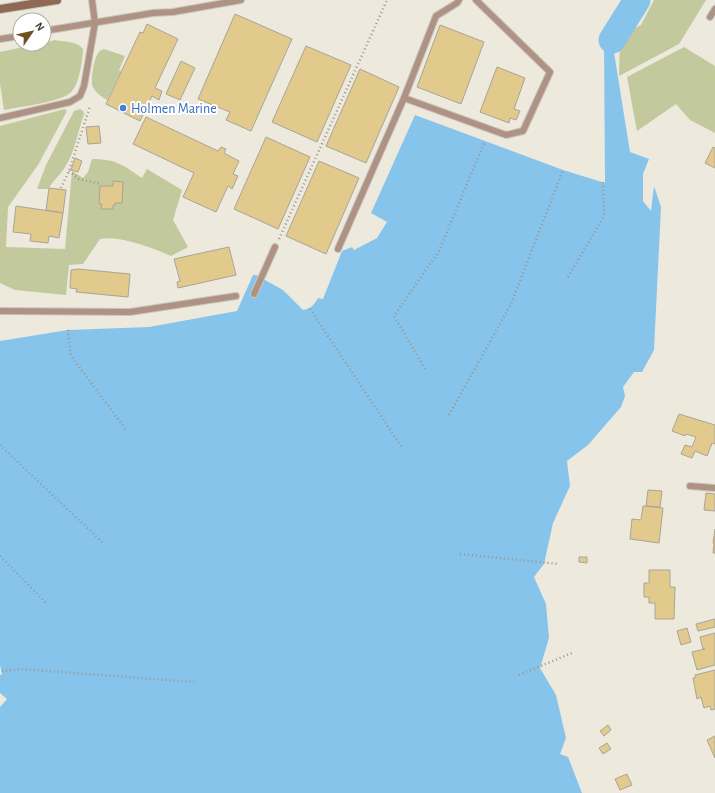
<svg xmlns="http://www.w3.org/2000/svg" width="715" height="793" font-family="'Alegreya Sans',sans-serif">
<rect width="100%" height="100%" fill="#ede9dd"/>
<g fill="#c1c99d">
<path d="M654,0H706L679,44L619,76L620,36L641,25Z"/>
<path d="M55,40C64,42 78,41 83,49C83,59 79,87 70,93C60,102 19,107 4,110L0,83V52L38,44H44V43Z"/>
<path d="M684,47L715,66V133L690,120L676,104L637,131L627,77Z"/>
<path d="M104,49L125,56L119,70L121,71L107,100C101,96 96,93 93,87C90,82 94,60 97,55C99,51 101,50 104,49Z"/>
<path d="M65,109L67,111L38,165L8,207L6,247L65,249L72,171L83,178L88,172L92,159C116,159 123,165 142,178L147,169L182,190L173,220L188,247L171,256C153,248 119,235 100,239L83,264L69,265L66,295L15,290L0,283V126Z"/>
<path d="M80,109L83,111L84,114C78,131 75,152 65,167C60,175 53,181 48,189H37L46,165L74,111Z"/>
</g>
<path fill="#86c4ec" d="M604,40H612L630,152L649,159L643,174V201L651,211L654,186L661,207L654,350L642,372H634L623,387L625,396L621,407L588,445L567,461L570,486L553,523L544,564L534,577L546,604L549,638L540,668L556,695L566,738L560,754L568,757L582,793H0V707L7,699L0,693V675L2,674L0,665V341L68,330L149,327L237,311L253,275H256L283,290L303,310C312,308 314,305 318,298L323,299L342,251L352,247L354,250L377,238L387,222L371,213L415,115L563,170L605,183Z"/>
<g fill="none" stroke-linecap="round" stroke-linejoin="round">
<path stroke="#86c4ec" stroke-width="27" d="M612,40L637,0"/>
</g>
<g fill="#e1ca8c" stroke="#a8a499">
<path d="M235,14L292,39L251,131L226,120L230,112L198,99Z"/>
<path d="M147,24L178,39L155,88L162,91L159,100L152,96L140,121L106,104L140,32L143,33Z"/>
<path d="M440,25L484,42L461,104L417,87Z"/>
<path d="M306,46L351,65L317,142L272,122Z"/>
<path d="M181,61L195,68L180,100L166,94Z"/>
<path d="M497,67L525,78L514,109L520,111L516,120L510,118L509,123L480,112Z"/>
<path d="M360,69L399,87L366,163L326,146Z"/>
<path d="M146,117L218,151L221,147L226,149L224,153L239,161L233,174L238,176L232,189L228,186L216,212L183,197L194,173L133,144Z"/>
<path d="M99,126L101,143L88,144L86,127Z"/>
<path d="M266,137L310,157L278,229L234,209Z"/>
<path d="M713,147L715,148V168L705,163Z"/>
<path d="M75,158L82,161L78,172L71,170Z"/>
<path d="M319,161L359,178L326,254L286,236Z"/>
<path d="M113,181L123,182L122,203H115V205H113V209H101L102,204H99L100,186H113Z"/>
<path d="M49,188L66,190L63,213L46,210Z"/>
<path d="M16,206L63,213L59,238L49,236L48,243L30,241L31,234L13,232Z"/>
<path d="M229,247L236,275L178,288L177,282L180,281L174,259Z"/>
<path d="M78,269L130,274L128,297L76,292L77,289L70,288L71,270Z"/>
<path d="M679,414L715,425V444L712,443L707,456L695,451L692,458L681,454L685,445L692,447L696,437L686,434L685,436L672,431Z"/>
<path d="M648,490L662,491L660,507L646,506Z"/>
<path d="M706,493L715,494V511L704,510Z"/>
<path d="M643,506L663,508L659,543L630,539L632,519L641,520Z"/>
<path d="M715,529V553H713L714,544L713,543Z"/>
<path d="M579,557H587V563L579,562Z"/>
<path d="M649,570H670V587H675L674,619H655V603H649V597H644V583H649Z"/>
<path d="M715,619V627L698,631L696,624Z"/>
<path d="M687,628L691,642L681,645L677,631Z"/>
<path d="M715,633V665L697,670L692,652L705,649H703L700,637Z"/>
<path d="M715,670V709L711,710L710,706L704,708L701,697L697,699L693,678L696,677L695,675Z"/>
<path d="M608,725L611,730L604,736L600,731Z"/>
<path d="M715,736V758L707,740Z"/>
<path d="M607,743L611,749L603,754L599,748Z"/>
<path d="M627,774L632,785L620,790L615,779Z"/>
</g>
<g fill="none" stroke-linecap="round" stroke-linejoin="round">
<defs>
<g id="lane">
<path d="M459,0L457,3L436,16L404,98L506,135L523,131L550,72L476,0"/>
<path d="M710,17L715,9"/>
<path d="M44,31L153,13L173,12L241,0"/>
<path d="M0,39L20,36"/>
<path d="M0,118L70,102L80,96L84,86L95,23L92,0"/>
<path d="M338,249L404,98"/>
<path d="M254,294L275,247"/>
<path d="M0,311L130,312L236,296"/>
<path d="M690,486L715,488"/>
</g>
<path id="secondary" d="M0,9L57,0"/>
</defs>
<use href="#lane" stroke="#cac6bc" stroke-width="8"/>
<use href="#secondary" stroke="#cac6bc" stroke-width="10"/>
<g stroke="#9a978e" stroke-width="2.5" stroke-dasharray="1 3" stroke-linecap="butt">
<path d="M69,171L79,179L101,184"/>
<path d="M61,188L69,171L90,106"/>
<path d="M279,239L387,0"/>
<path d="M568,277L604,216L603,182"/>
<path d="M310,309L403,449"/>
<path d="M68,330L71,356L127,431"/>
<path d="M425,369L394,316L439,251L485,141"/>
<path d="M449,415L511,304L563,170"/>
<path d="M0,445L104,544"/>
<path d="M460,554L559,564"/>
<path d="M0,556L46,603"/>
<path d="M2,671L20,669L194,682"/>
<path d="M519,675L572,653"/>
</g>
<use href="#lane" stroke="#ae9385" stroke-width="6"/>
<use href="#secondary" stroke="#906956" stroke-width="8"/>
</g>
<circle fill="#3f7fe0" stroke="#fff" stroke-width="1.5" cx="123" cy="108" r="4"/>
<g text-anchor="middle" stroke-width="4" stroke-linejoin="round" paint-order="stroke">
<g font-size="14" fill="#366cbe" stroke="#fff" text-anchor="start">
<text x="131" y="113">Holmen Marine</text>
</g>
</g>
<g transform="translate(32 32) rotate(56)"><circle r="19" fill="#ffffff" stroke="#b2b1af"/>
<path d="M0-3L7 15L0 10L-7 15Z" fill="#704f26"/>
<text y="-6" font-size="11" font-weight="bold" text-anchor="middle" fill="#3e3c37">N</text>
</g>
</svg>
